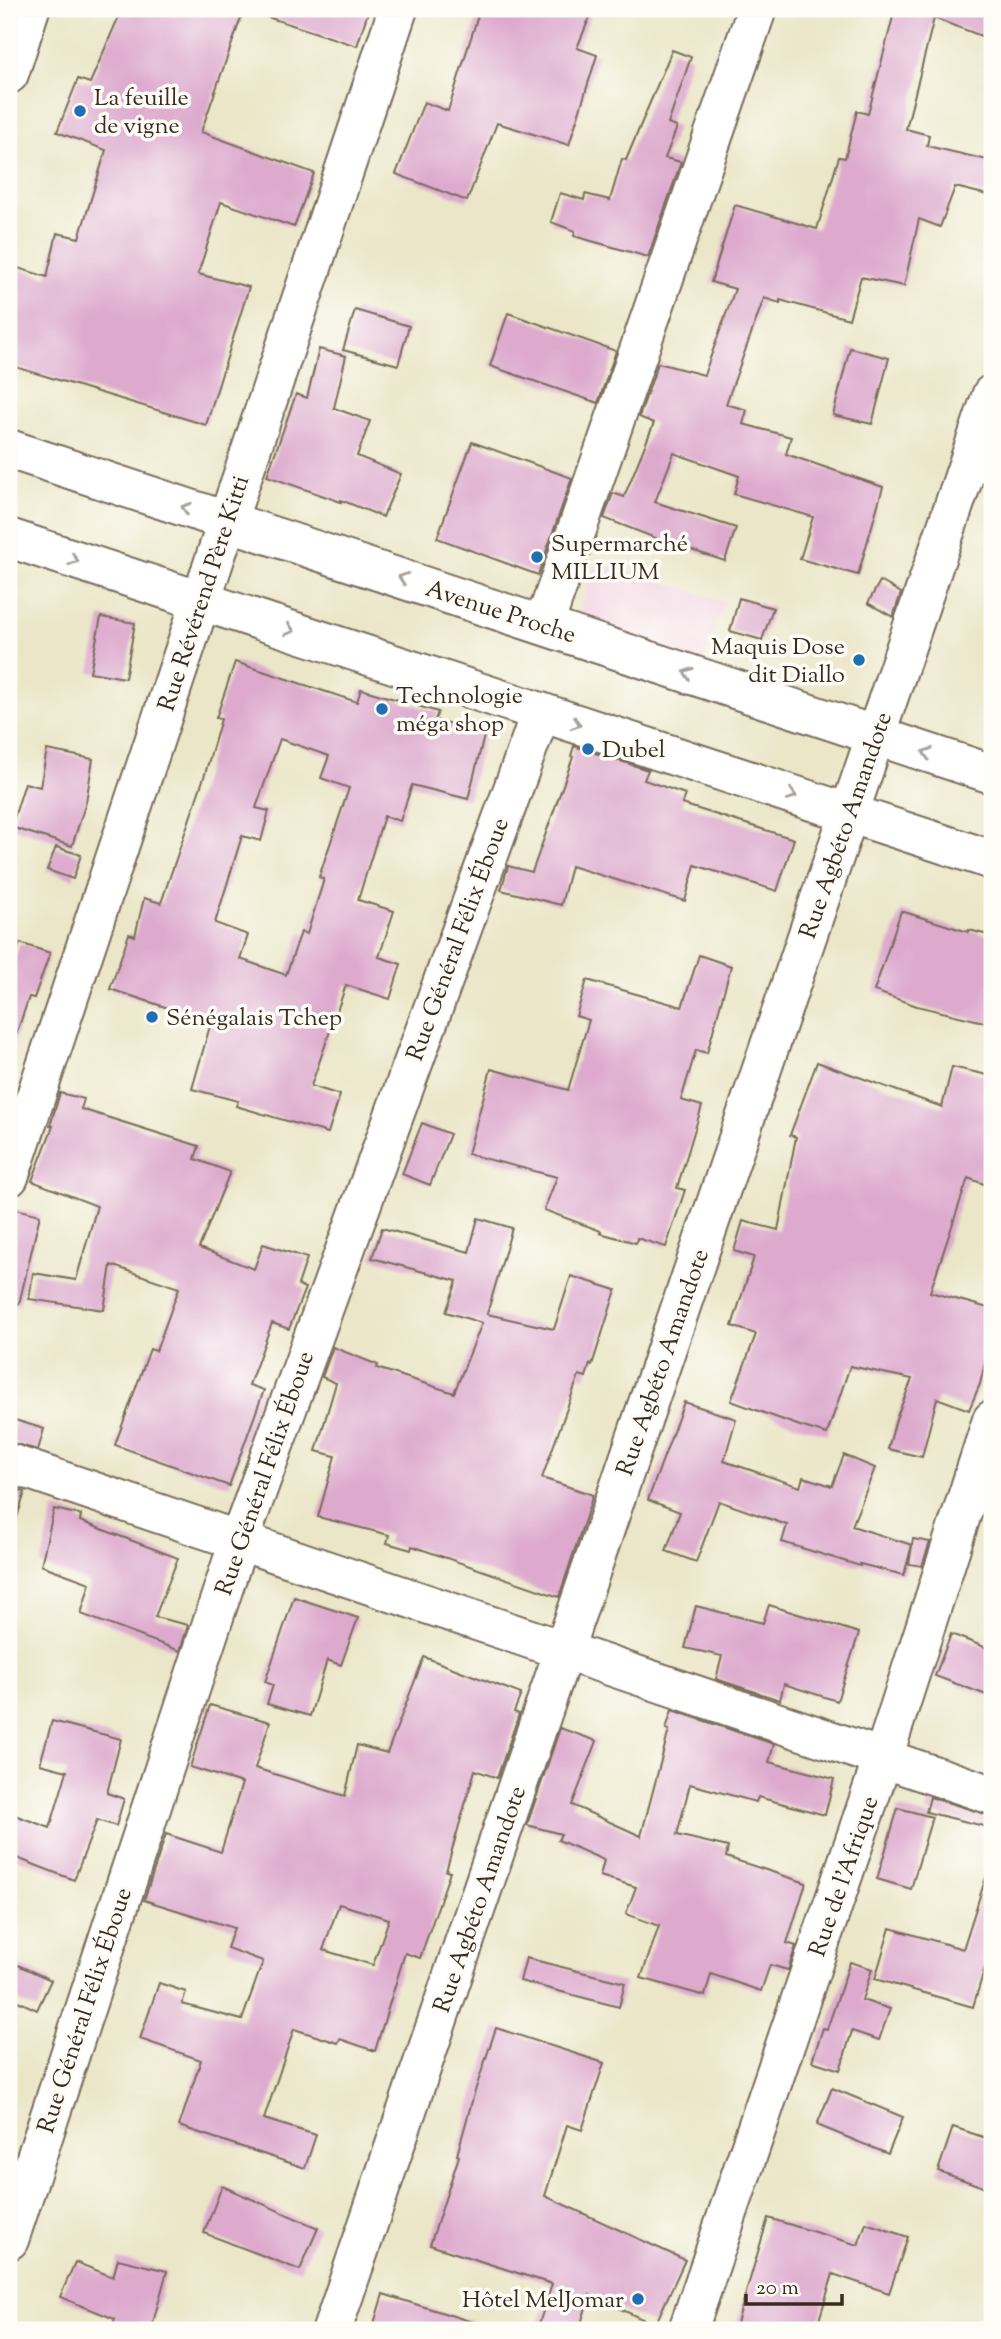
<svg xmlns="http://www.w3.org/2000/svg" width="1001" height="2339" font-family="'Sorts Mill Goudy',serif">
<rect width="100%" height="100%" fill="#fdfcf7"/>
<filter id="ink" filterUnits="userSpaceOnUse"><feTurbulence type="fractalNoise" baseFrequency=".0143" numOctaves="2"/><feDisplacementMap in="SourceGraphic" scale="14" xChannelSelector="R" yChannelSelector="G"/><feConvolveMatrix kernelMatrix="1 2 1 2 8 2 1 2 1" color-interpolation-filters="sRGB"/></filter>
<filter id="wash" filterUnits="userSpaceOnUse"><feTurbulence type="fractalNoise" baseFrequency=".00686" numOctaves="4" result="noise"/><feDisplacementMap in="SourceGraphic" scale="28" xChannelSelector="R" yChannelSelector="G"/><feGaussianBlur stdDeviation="1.57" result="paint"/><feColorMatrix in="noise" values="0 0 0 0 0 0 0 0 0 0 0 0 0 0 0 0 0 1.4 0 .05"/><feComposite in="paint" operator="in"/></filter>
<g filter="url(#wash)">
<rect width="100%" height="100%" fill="#ebe6c8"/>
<path fill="#f2d0e2" d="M597,560L724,602L702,666L575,624Z"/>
<g id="blocks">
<g fill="#ddaace" fill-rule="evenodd">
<path d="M122,9H244L201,132L314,173L294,227L221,202L198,274L249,287L206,425L9,365V298L18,268L47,277L57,233L79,238L106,150L57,132L78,79L90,83Z"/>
<path d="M258,9H369L357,46L258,14Z"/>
<path d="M480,9H593L577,48L597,55L569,145L497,123L467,201L396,174L424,102L448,111Z"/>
<path d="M895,9H992V40L934,18L906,129L929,135L927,146L992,161V196L955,187L940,227L919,219L904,286L861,277L849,319L780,300V303L764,298L726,404L747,410L743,424L791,437L786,454L883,487L858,575L800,559L813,517L734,494L739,476L674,453L655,502L736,528L725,561L663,541L604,518L613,493L624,497L654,423L639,417L658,363L704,375L735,289L711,282L735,205L817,229L839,157L845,158L857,111L868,114Z"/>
<path d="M672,50L691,57L668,124L677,127L665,158L681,162L648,257L574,236L575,231L551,222L560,193L584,200L585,194L610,200L622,159L626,160Z"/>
<path d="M355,310L409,326L398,365L343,350Z"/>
<path d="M508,313L616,351L598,403L490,366Z"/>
<path d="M850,348L889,358L872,424L833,415Z"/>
<path d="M319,349L346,356L334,408L370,421L357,456L401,474L383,517L341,500V502L267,476L296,394L307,398Z"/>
<path d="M472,442L572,478L538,575L437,538Z"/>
<path d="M880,581L901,593L893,617L868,603Z"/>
<path d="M739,598L773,608L762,640L730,631Z"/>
<path d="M101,617L135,623L125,678L90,672Z"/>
<path d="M235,662L357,702L361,689L438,712L435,720L485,732L468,799L412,785L400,821L384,816L358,900L394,911L379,957L401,964L390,999L346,985L311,1086L340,1095L328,1133L236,1106L238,1101L192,1089L210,1026L207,1025L208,1021L110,989L129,934L135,936L144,898L161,903L205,774L221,719L216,718ZM280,739L329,756L321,778L349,788L319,877L324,879L307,934L301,932L286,975L240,959L248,935L215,923L242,836L261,841L269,811L256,808Z"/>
<path d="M574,746L648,770L644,780L685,794L682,804L794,839L777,891L695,865L685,901L571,866L561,905L501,890L508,866L532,872L573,757L571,756Z"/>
<path d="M47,750L93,759L86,802L72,846L11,827L25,783L40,787Z"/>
<path d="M56,847L81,855L73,879L47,870Z"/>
<path d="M901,911L968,932L969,930L992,936V1024L917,1006L874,991Z"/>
<path d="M20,943L50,953L34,998L29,997L13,1044L9,1043V973Z"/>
<path d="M699,955L731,966L707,1053L696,1050L681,1100L702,1106L677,1188L685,1190L666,1247L637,1238L636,1243L600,1233L601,1231L544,1210L557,1177L468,1154L491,1069L568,1090L589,1020L576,1016L587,980L682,1007Z"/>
<path d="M817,1062L942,1107L952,1067L992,1076V1187L968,1178L930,1292L992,1309V1333L980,1384L969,1410L937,1398L922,1457L888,1449L896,1419L912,1379L850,1366L827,1434L800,1426L731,1401L756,1334L732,1326L754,1257L734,1251L743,1221L778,1230L796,1137L790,1135Z"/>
<path d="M60,1093L84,1099L81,1109L199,1146L195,1159L230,1172L199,1248L254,1269L263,1244L307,1258L298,1285L305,1288L289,1329L272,1323L249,1385L264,1390L229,1486L115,1445L150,1349L156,1351L179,1288L111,1265L104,1310L29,1299L33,1273L76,1280L97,1206L32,1181L53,1126H50Z"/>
<path d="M422,1123L450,1134L430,1185L402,1174Z"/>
<path d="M16,1209L40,1215L19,1304L9,1303V1239Z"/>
<path d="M478,1218L512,1228L487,1314L554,1329L571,1276L616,1290L592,1365L590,1364L586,1377L579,1375L542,1478L593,1495L559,1597L412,1546L411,1550L387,1543L389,1535L318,1517L335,1456L316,1451L336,1383L322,1377L333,1347L378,1365L377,1368L454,1393L482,1323L446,1312L457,1281L372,1258L382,1228L469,1252Z"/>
<path d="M684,1402L736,1419L724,1461L800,1487L803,1477L832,1486L844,1455L875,1468L852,1526L912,1545L904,1575L860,1564V1566L782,1542L787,1525L719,1501L696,1562L666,1551L680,1512L648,1500Z"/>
<path d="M15,1420L44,1429L38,1450L9,1442Z"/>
<path d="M9,1486L25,1492L15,1524L9,1523Z"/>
<path d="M54,1509L81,1515L80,1521L178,1558L155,1617L188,1625L180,1651L81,1614L90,1583L41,1565Z"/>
<path d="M913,1539L930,1542L922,1566L909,1564Z"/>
<path d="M294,1597L358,1618L341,1665L327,1660L310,1716L267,1704L273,1685L265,1682Z"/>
<path d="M769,1605L859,1633L837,1701L784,1684L780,1700L716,1679L722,1656L685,1648L696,1606L763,1623Z"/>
<path d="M951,1634L992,1650V1697L935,1676Z"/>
<path d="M424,1657L521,1694L514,1712L519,1714L497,1778L475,1770L446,1871L450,1872L420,1958L405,1953L375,2051L340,2039L338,2043L294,2029L264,2119L316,2135L305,2168L179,2126L201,2060L140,2039L159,1983L186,1992L182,2004L242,2020L263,1961L227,1948L234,1928L144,1900L166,1834L221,1852L242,1783L190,1767L210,1705L270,1722L255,1768L345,1796L357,1745L387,1753ZM339,1904L389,1919L373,1965L323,1950Z"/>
<path d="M672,1710L774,1744L769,1762L834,1779L825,1815L758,1797L756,1802L690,1784L677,1835L728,1847L726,1857L806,1883L787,1943L796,1946L788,1970L770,1965L761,1991L711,1974L705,1996L641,1978L659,1926L626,1914L636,1887L600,1876L604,1860L558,1840L561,1834L527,1825L560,1728L597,1741L572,1805L641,1836L669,1730L666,1729Z"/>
<path d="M52,1721L121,1739L107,1793L124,1799L116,1826L97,1820L74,1880L9,1855V1813L50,1828L67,1771L40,1764Z"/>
<path d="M930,1797L992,1816V1828L926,1812Z"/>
<path d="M898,1808L932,1817L911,1889L877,1879Z"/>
<path d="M987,1874H992V1944L973,2007L875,1979L890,1928L963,1949Z"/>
<path d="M526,1958L625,1983L619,2007L520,1981Z"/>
<path d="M9,1961L51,1980L37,2010L9,1997Z"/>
<path d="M850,1962L872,1969L862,2000L890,2009L879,2040L852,2031L840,2070L812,2061L823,2028L827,2029Z"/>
<path d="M496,2028L604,2063L582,2130L567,2125L545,2196L685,2260L655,2325L590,2295L579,2330H537L552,2284L430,2245L459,2156L457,2155L474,2094Z"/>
<path d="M832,2088L903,2117L888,2154L817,2125Z"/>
<path d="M953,2127L992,2140V2190L938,2171Z"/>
<path d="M222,2186L318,2228L300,2270L204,2233Z"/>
<path d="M768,2218L858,2245L866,2223L908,2237L889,2293L833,2274L816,2330H735Z"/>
<path d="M118,2259L167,2271L151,2330H111L115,2319L60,2297L75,2262L113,2277Z"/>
<path d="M383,2294L479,2324L478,2330H372Z"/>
</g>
</g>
</g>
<g filter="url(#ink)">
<use href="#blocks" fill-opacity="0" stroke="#796c5a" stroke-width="2"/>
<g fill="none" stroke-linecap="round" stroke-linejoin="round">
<defs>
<g id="minor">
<path d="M9,449L992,774"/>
<path d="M9,538L992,860"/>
<path d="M544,625L757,9"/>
<path d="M9,1177L398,9"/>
<path d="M9,1463L992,1795"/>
<path d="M9,2240L239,1541L541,712"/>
<path d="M332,2330L992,394"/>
<path d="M688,2330L883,1758L992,1420"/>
</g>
<path id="major" d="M9,74L30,9"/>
</defs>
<use href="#minor" stroke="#796c5a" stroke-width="42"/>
<use href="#major" stroke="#796c5a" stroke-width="42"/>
<use href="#minor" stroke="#fff" stroke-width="38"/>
<use href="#major" stroke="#fff" stroke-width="38"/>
</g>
<defs><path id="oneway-chevron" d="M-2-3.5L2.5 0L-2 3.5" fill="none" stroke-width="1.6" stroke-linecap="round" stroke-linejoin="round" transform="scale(1.75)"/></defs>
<g stroke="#a79f9a">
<use href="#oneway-chevron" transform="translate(186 508) rotate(-162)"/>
<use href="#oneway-chevron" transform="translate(74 560) rotate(18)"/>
<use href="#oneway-chevron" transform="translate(403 578) rotate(-162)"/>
<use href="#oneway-chevron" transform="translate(290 630) rotate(18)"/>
<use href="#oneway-chevron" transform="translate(688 673) rotate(-161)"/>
<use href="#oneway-chevron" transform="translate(576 724) rotate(18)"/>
<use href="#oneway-chevron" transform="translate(927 753) rotate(-162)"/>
<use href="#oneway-chevron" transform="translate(792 795) rotate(18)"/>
</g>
</g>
<g fill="#1f6fb2" stroke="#fdfcf7" stroke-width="2.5">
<circle cx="80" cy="111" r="7"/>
<circle cx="537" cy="557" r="7"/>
<circle cx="859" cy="660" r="7"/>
<circle cx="382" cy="709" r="7"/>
<circle cx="588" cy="749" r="7"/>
<circle cx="152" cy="1017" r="7"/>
<circle cx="638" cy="2299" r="7"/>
</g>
<g text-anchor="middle" stroke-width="7" stroke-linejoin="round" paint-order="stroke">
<g font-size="24" fill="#3b2a1e" stroke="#fdfcf7" text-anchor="start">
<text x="94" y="105">La feuille<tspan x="94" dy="28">de vigne</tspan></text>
<text x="551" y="551">Supermarché<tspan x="551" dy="28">MILLIUM</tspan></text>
<text x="845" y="654" text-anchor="end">Maquis Dose<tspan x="845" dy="28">dit Diallo</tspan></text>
<text x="396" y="703">Technologie<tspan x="396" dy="28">méga shop</tspan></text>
<text x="602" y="757">Dubel</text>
<text x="166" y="1025">Sénégalais Tchep</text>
<text x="624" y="2307" text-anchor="end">Hôtel MelJomar</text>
</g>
<g font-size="24" fill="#3b2a1e" stroke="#fdfcf7">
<text transform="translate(203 593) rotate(-72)" y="8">Rue Révérend Père Kitti</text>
<text transform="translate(501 611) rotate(18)" y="8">Avenue Proche</text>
<text transform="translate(845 825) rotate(-71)" y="8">Rue Agbéto Amandote</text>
<text transform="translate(457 939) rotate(-70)" y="8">Rue Général Félix Éboue</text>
<text transform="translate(662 1362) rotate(-71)" y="8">Rue Agbéto Amandote</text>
<text transform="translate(264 1473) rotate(-71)" y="8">Rue Général Félix Éboue</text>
<text transform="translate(843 1876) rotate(-71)" y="8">Rue de l'Afrique</text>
<text transform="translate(479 1899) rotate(-71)" y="8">Rue Agbéto Amandote</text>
<text transform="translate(84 2010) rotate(-72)" y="8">Rue Général Félix Éboue</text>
</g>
</g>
<rect width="1001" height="2339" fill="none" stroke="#fdfcf7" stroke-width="35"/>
<path d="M746 2294v10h96v-10" fill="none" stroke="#3b2a1e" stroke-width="3.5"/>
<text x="756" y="2294" font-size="21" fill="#3b2a1e" stroke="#fdfcf7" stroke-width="5" paint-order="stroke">20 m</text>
</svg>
